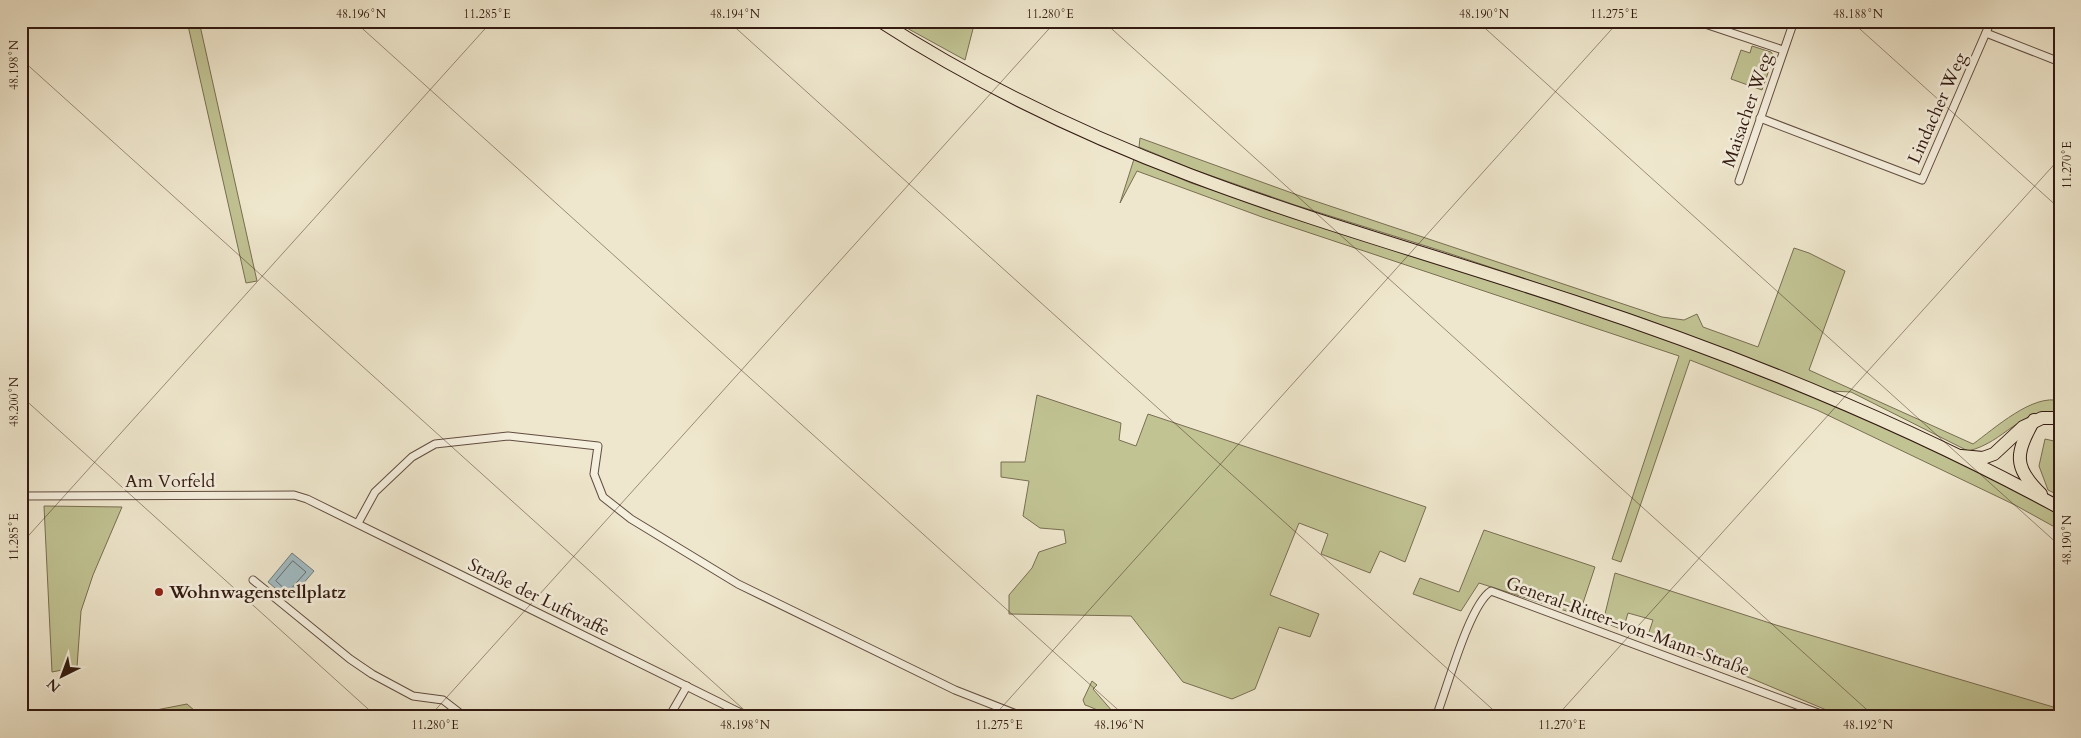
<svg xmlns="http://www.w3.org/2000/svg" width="2081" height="738" font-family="Cardo,serif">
<rect width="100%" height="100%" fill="#efe7cd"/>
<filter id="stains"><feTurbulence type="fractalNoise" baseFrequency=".004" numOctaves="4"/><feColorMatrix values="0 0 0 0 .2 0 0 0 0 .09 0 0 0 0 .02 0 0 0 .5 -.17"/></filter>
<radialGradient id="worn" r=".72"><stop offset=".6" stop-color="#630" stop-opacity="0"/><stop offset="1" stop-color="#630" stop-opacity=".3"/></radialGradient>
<g fill="#c1c393" stroke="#7a6e52">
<path d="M187,21H199L257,281L246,283Z"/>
<path d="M894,21H975L965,60Z"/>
<path d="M1752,46L1771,52L1774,56L1762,90L1731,79L1741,50L1750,53Z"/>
<path d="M1140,138L1303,197L1662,317L1684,320L1697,314L1703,327L1758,347L1794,248L1809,253L1845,271L1809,370L1973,444C1994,429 2033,393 2060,401V414C2018,408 2006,442 1968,451L1851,392L1830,391L1645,319L1445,252L1295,205L1192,169L1139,147Z"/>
<path d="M1134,159L1191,183L1642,330L1827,402L1947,456L2060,513V530L2015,505L1817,410L1690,360L1621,562L1612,559L1679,356L1262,217L1137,171L1120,203Z"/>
<path d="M1037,395L1121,423L1119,440L1136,446L1148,414L1426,507L1405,562L1380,551L1370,573L1321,554L1328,534L1299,523L1270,595L1319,614L1310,637L1279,627L1255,689L1232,699L1183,682L1131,616L1009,614V595L1032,568L1039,552L1066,543L1064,530L1040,528L1023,516L1029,481L1001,477V462H1025Z"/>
<path d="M2045,439L2054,441L2060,454V496L2048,490L2039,466Z"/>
<path d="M44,506L122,507L93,575L81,611L77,667L52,672Z"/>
<path d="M1484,530L1595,567L1579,615L1479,583L1461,611L1413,594L1420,578L1459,592Z"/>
<path d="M1615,573L1776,625L2060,709V717H1843L1648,635L1653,620L1628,613L1623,630L1603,622Z"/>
<path d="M1092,681L1097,685L1093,689L1113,712L1116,709L1119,712V717C1109,717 1095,708 1085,705L1083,700Z"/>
<path d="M187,704L202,717H120Z"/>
</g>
<path fill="#a0bcc3" stroke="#747b7c" d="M292,553L314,571L289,600L268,582Z"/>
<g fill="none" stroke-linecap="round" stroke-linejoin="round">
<path stroke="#696b6a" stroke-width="1" d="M293,561L306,572L288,592L276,581Z"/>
<defs>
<g id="street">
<path d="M1696,21L1783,50"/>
<path d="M1986,33L2060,62"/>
<path d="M1760,118L1922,180L1991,21"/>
<path d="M1739,181L1794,21"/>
<path d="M21,496L294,495L307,499L749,717"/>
<path d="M358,523L375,492L412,457L435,444L508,436L598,446L594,474L603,497L631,519L738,584L955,690L1024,717"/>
<path d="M253,580L350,659L372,674L413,696L443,700L465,717"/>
<path d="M669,717L687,686"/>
<path d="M1436,717C1447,689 1469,605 1491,591L1829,717"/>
</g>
<g id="highway">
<path d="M880,21C977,84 1082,134 1190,175C1316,223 1447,259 1575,302C1741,357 1906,424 2060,508"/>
<path d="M2034,420C2016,453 2012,466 2041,494"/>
<path d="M1961,456L1983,458L1994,454L2023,427L2042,418H2060"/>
</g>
</defs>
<use href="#street" stroke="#614d40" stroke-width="9"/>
<use href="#highway" stroke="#321a11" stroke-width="14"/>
<use href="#street" stroke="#f5efde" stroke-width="7"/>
<use href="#highway" stroke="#efe7cd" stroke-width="12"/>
</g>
<path fill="none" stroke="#321a11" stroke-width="1" stroke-opacity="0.45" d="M354,21L1126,717M728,21L1501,717M1103,21L1875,717M1477,21L2060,546M1851,21L2060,209M21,59L752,717M21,396L377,717M21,544L492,21M429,717L1056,21M993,717L1619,21M1556,717L2060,158"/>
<circle fill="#8f2418" stroke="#f5efde" stroke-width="2" cx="159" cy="592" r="5"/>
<g text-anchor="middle" stroke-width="5" stroke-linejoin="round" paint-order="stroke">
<g font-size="18" fill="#321a11" stroke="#f5efde">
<text transform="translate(1937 108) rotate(-66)" y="6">Lindacher Weg</text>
<text transform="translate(1747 110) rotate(-71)" y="6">Maisacher Weg</text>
<text x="170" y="487">Am Vorfeld</text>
<text transform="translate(539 597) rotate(26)" y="6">Straße der Luftwaffe</text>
<text transform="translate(1628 626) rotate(20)" y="6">General-Ritter-von-Mann-Straße</text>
</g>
<g font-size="18" font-weight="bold" fill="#321a11" stroke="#f5efde" text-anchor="start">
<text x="169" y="598">Wohnwagenstellplatz</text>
</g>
</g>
<rect width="2081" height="738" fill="none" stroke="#efe7cd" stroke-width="55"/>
<g transform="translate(62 676) rotate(222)" stroke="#f5efde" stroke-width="4" paint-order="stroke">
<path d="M0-4L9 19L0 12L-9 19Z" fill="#321a11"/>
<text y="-8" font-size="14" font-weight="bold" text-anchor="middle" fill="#321a11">N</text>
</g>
<rect x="28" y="28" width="2026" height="682" fill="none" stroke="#321a11" stroke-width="2"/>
<g font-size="12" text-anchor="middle" fill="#321a11">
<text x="361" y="18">48.196°N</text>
<text x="487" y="18">11.285°E</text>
<text x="735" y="18">48.194°N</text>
<text x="1050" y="18">11.280°E</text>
<text x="1484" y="18">48.190°N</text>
<text x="1614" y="18">11.275°E</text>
<text x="1858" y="18">48.188°N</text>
<text transform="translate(14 65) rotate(-90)" y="4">48.198°N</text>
<text transform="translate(2067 165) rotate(-90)" y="4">11.270°E</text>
<text transform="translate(14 402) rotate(-90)" y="4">48.200°N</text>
<text transform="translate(14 537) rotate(-90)" y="4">11.285°E</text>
<text transform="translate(2067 540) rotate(-90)" y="4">48.190°N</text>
<text x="435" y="729">11.280°E</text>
<text x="745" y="729">48.198°N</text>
<text x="999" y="729">11.275°E</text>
<text x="1119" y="729">48.196°N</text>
<text x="1562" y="729">11.270°E</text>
<text x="1868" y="729">48.192°N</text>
</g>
<rect width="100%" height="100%" filter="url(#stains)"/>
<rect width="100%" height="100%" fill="url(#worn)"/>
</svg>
